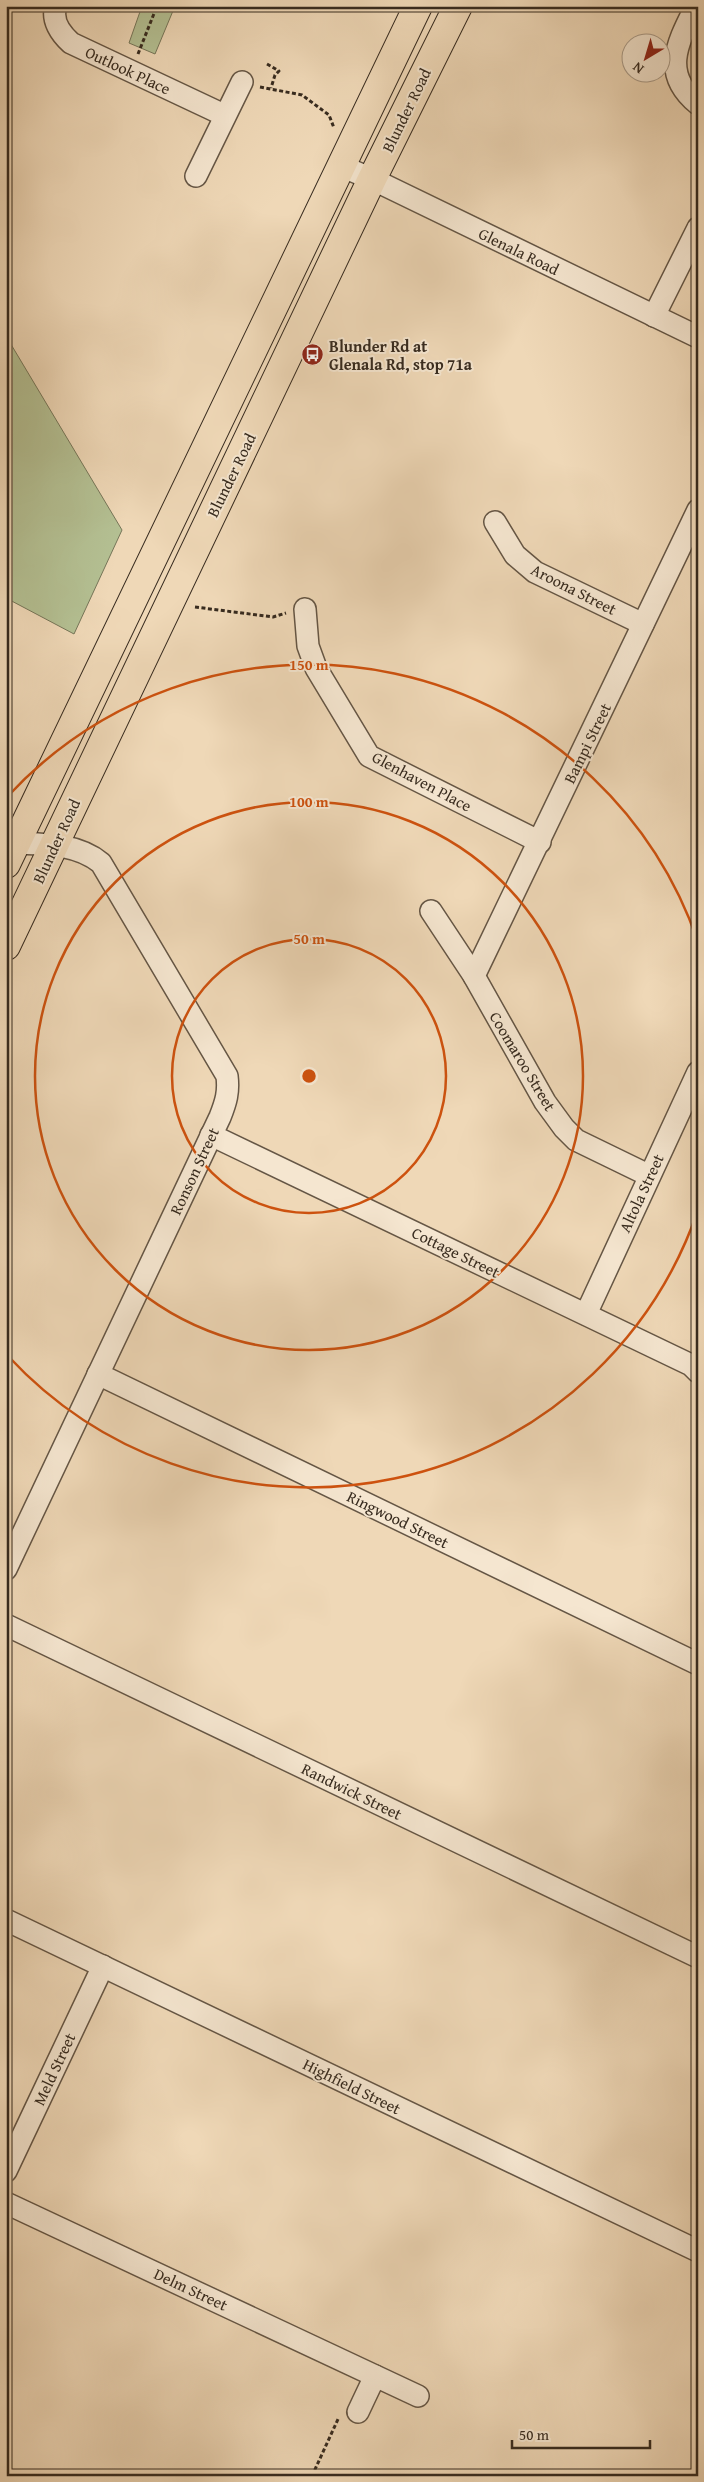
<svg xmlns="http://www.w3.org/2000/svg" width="704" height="2482" font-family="'Gentium Book Plus',serif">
<rect width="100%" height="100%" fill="#efd8b7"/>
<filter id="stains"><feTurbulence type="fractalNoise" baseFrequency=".004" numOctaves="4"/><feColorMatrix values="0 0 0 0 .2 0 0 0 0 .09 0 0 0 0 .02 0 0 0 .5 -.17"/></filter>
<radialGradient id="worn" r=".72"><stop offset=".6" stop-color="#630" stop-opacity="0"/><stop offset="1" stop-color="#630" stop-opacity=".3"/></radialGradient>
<g fill="#b4c093" stroke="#767659">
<path d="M142,6H175L155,54L129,43Z"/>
<path d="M6,336L122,530L74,634L6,598V543L9,538L6,534Z"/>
</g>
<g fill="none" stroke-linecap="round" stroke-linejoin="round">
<defs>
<g id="minor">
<path d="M56,6C51,20 61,34 71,43L224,115"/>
<path d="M696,6C678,42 660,73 698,104"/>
<path d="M341,166L372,179L698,337"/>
<path d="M196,176L242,82"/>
<path d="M654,316L698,228"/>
<path d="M495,522L515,555L535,572L643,624"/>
<path d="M305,609L308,646L316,668L369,756L540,842"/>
<path d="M431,911L474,976L545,1102L564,1128L576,1140L648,1175"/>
<path d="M474,976L698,510"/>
<path d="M211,1135L691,1365L698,1372"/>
<path d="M586,1314L698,1072"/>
<path d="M98,1374L698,1664"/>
<path d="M6,1569L220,1117C226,1102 229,1092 227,1076L101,863C78,844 46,844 16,843"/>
<path d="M6,1625L698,1957"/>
<path d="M6,1920L698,2251"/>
<path d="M6,2171L103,1966"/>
<path d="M6,2203L418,2396"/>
<path d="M358,2412L375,2376"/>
</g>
<g id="major">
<path d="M6,864L418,6"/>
<path d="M6,946L372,179L458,6"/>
</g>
</defs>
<use href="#minor" stroke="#655645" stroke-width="24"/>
<use href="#major" stroke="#372b1f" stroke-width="30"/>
<g stroke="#372b1f" stroke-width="3" stroke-dasharray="4 2.5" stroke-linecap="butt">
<path d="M138,54L157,6"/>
<path d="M267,64L279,71L275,75L271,88"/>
<path d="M260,87L302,95L329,115L334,128"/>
<path d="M195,607L273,617L286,613"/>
<path d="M312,2476L339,2417"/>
</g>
<use href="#minor" stroke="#f5e6d0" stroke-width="21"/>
<use href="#major" stroke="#efd8b7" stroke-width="28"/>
</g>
<g fill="none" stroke="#cd520f" stroke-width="2.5">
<circle cx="309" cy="1076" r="137"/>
<circle cx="309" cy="1076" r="274"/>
<path d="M698 1210A411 411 0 0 1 8 1356M8 796A411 411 0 0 1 698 942"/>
</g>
<defs>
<symbol id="bus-disc" viewBox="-11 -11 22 22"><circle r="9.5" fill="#8f2418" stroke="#f5e6d0"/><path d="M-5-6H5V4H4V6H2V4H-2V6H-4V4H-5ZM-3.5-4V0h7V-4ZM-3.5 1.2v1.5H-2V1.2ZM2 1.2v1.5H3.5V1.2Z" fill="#fff"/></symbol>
</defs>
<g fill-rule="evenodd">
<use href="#bus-disc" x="300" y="342" width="25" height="25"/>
</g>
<g text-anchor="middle" stroke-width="4" stroke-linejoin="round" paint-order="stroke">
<g font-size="16" fill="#372b1f" stroke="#f5e6d0">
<text transform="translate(128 70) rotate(25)" y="6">Outlook Place</text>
<text transform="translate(406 110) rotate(-64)" y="6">Blunder Road</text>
<text transform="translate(519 251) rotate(26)" y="6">Glenala Road</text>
<text transform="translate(231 475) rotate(-64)" y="6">Blunder Road</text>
<text transform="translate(574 589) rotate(27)" y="6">Aroona Street</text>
<text transform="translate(587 743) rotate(-64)" y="6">Bampi Street</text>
<text transform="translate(422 781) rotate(28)" y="6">Glenhaven Place</text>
<text transform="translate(56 841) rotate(-65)" y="6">Blunder Road</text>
<text transform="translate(523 1061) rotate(59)" y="6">Coomaroo Street</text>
<text transform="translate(194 1171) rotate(-65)" y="6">Ronson Street</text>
<text transform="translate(641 1193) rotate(-65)" y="6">Altola Street</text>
<text transform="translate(456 1252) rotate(26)" y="6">Cottage Street</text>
<text transform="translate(398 1519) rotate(26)" y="6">Ringwood Street</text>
<text transform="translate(352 1791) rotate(26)" y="6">Randwick Street</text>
<text transform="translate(54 2069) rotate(-65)" y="6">Meld Street</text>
<text transform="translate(352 2086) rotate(26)" y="6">Highfield Street</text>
<text transform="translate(191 2289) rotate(25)" y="6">Delm Street</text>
</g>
<g font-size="16" font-weight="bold" fill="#372b1f" stroke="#f5e6d0" text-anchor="start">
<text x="329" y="352">Blunder Rd at<tspan x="329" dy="18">Glenala Rd, stop 71a</tspan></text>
</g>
</g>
<circle cx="309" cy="1076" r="8" fill="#cd520f" stroke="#f5e6d0" stroke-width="2.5"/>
<g font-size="15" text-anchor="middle" font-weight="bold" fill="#cd520f" stroke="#f5e6d0" stroke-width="4" stroke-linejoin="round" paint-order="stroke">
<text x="309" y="670">150 m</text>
<text x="309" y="807">100 m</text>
<text x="309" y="944">50 m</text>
</g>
<rect width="704" height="2482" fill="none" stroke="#efd8b7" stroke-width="25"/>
<rect x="8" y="8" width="689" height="2467" fill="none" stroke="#372b1f" stroke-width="2.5"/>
<rect x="12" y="12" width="679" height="2457" fill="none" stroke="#372b1f"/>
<g transform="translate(646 58) rotate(218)"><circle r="24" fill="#f5e6d0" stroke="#a99b89"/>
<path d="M0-4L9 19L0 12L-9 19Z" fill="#8f2418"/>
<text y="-8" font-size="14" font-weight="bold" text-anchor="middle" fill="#372b1f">N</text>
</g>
<path d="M512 2440v8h138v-8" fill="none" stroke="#372b1f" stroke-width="2.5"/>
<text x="519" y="2440" font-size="15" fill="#372b1f" stroke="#f5e6d0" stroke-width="4" paint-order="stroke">50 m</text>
<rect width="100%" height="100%" filter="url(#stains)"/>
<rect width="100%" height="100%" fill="url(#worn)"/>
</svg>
